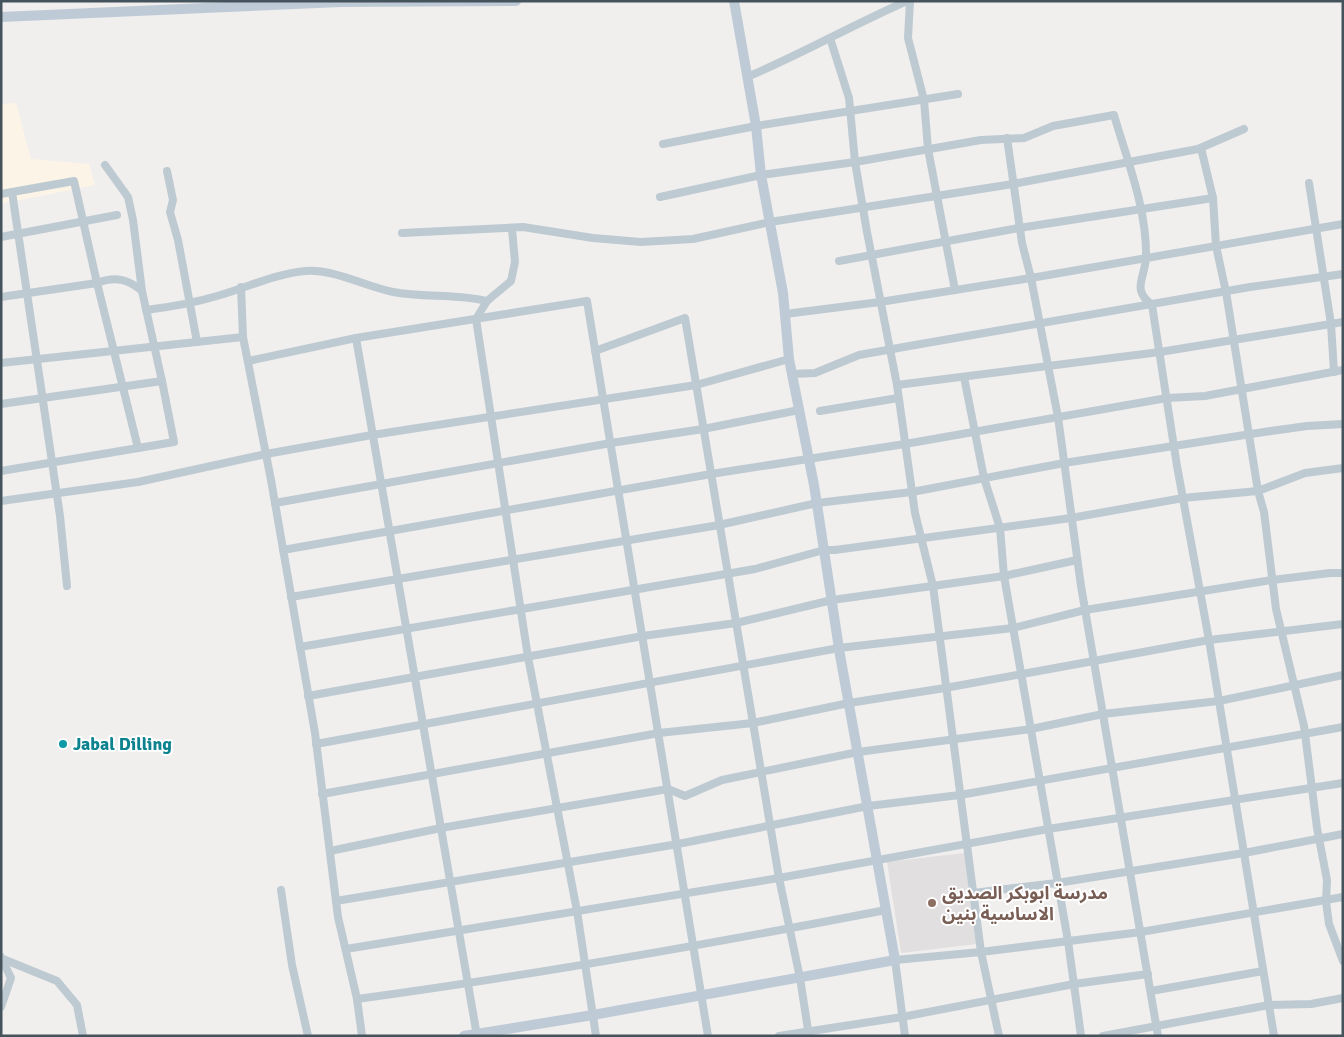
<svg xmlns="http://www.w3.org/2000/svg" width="1344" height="1037" font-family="Signika,'Noto Sans Arabic',sans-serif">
<rect width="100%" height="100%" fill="#f1eeee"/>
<path fill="#fcf4e6" d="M16,103L31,159L89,164L95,185L1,204V104Z"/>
<path fill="#e2dfe0" d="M964,853L977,944L901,953L887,862Z"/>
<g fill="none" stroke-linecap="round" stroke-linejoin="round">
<g stroke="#becad1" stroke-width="8">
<path d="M910,1L908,38L924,100L928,149L955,290"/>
<path d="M830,38L849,98L855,162L867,232L897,385L915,513L933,586L981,952L999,1036"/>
<path d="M747,77C802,54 852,25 907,1"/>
<path d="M1007,138L1022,243L1031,278L1058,417L1081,586L1158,1036"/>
<path d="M663,144L756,126L958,94"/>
<path d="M1201,148L1213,198L1216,246L1226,292L1258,491L1264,512L1276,609L1304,726L1317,828L1327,880L1326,902L1329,924L1343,961"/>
<path d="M105,165L128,197L133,220L142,291"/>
<path d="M167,171L173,200L170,212L178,240L197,342"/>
<path d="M1309,183L1331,324L1334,372"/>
<path d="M12,192L60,516L67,586"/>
<path d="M1,194L74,181L97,283C115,276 128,279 142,291L162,381L1,404"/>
<path d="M660,197L761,175L855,162L981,140L1024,138L1053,126L1114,115C1127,160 1147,209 1146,257C1145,279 1131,289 1152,305L1177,466L1209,640L1274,1036"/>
<path d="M512,229L515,262L511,281L487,301L476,319L528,657L577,911L596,1036"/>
<path d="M402,233L523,227L593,238L641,242L693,239L770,222L1013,184L1198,149L1244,129"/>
<path d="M1,237L117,215"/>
<path d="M839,261L1019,228L1213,198"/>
<path d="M241,287L243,337"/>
<path d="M1,297L97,283L138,448"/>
<path d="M146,310C170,307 194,303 217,296C246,288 274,274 305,271C336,269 363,286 393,292C424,298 456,293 487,301"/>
<path d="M785,314L880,302L1031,278L1343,224"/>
<path d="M356,338L587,301L708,1036"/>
<path d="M595,351L685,318L779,878L800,978L809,1036"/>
<path d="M248,361L356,338L477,1036"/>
<path d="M1,363L243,337L271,480L315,733L338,917L357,999L362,1036"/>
<path d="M792,374L815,373L859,355L915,345L1250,287L1343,274"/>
<path d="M964,377L984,478L1000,528L1004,576L1068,941L1081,1036"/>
<path d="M897,385L1160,352L1343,322"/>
<path d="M820,411L898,398"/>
<path d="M1,471L174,442L162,381"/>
<path d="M1,501L138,482L266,454L372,435L696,385L789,359"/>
<path d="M275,503L611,443L703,429L799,410"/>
<path d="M283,550L711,474L905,444L1167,398L1205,396L1343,370"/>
<path d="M291,597L719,525L817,503L912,492L1064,463L1264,432L1307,426L1343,424"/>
<path d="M300,647L755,569L824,550H835L1071,518L1183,498L1258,491L1305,473L1343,468"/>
<path d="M308,696L643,636L736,623L832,600L1004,576L1077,560"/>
<path d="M316,744L839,648L1013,628L1085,610L1272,580L1330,573H1343"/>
<path d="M322,794L659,733L753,723L849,703L945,688L1209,640L1343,624"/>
<path d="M330,851L441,828L668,789L685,796L722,780L858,752L1031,729L1103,714L1219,701L1343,675"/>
<path d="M281,890L292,965L308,1036"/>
<path d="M973,893L1057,883L1244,853L1343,834"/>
<path d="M336,901L678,844L868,806L960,795L1343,727"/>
<path d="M346,949L779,878L1048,829L1343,783"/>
<path d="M1,957L11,978L1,1007"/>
<path d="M3,959L57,981L77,1005L83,1036"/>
<path d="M1151,991L1263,971"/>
<path d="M357,999C534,975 710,944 886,910"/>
<path d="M779,1036L902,1017L1074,984L1148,974"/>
<path d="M905,1036L895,960L981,952L1141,932L1343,897"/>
<path d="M1103,1036L1269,1005L1311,1004L1343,998"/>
</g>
<g stroke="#becbd6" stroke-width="10">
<path d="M1,17L341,2L516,1"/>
<path d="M464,1036L593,1015L895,960L840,655L814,485L789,359L783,293L761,175L756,126L734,1"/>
</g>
</g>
<circle fill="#0f9aa8" stroke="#fff" stroke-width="2" cx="63" cy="744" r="5"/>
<circle fill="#8d6e63" stroke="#fff" stroke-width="2" cx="932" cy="903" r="5"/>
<g text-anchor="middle" stroke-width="4" stroke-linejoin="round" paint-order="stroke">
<g font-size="18" font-weight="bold" fill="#0d838f" stroke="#fff" text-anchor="start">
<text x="73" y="750">Jabal Dilling</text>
</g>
<g font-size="18" font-weight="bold" fill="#785e54" stroke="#fff" text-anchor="start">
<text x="942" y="899">مدرسة ابوبكر الصديق<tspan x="942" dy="21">الاساسية بنين</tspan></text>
</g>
</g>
<rect width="1344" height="1037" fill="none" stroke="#45535c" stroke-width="5"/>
</svg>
